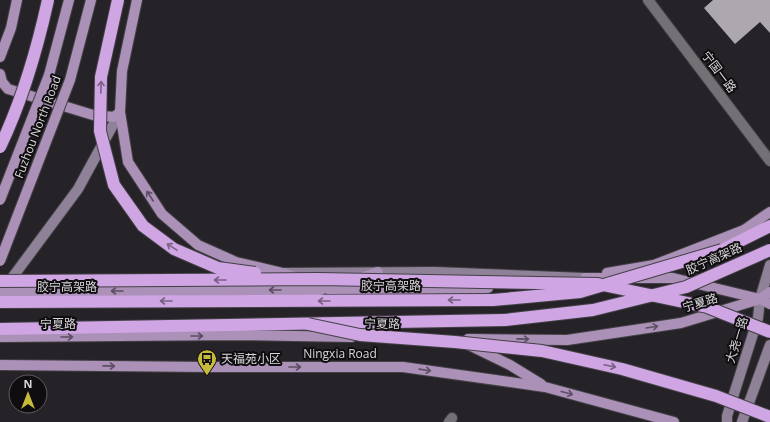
<svg xmlns="http://www.w3.org/2000/svg" width="770" height="422" font-family="'Open Sans','Noto Sans SC',sans-serif">
<rect width="100%" height="100%" fill="#262328"/>
<path fill="#aca8ae" d="M713,0H770V33L760,22L735,44L704,8Z"/>
<g fill="none" stroke-linecap="round" stroke-linejoin="round">
<defs>
<g id="street">
<path d="M648,0L770,161"/>
<path d="M449,422L452,418"/>
</g>
<g id="secondary">
<path d="M285,273L435,272L584,278"/>
<path d="M6,286L78,189L120,112"/>
<path d="M727,422V416L758,318L760,299L770,265"/>
<path d="M742,422L770,345"/>
</g>
<g id="primary">
<path d="M137,0L122,71L120,112L128,162L162,214L198,245L236,262L283,273L328,289L488,288"/>
<path d="M0,57L11,28L17,0"/>
<path d="M0,74L2,82L8,89L93,115L114,117L120,112"/>
<path d="M49,75L69,0"/>
<path d="M70,80L91,0"/>
<path d="M607,273L654,265L698,248L744,230L770,212"/>
<path d="M361,278L378,272"/>
<path d="M585,278H619"/>
<path d="M635,278H673L760,299L770,304"/>
<path d="M0,292L321,290"/>
<path d="M0,337L238,335L352,337"/>
<path d="M468,339L567,340L681,323L760,299L770,292"/>
<path d="M469,345L510,365L541,384"/>
<path d="M0,365L208,367H403L545,387L674,422"/>
</g>
<g id="highway">
<path d="M722,250L770,226"/>
<path d="M0,302L493,300"/>
<path d="M0,329L505,320"/>
</g>
</defs>
<use href="#street" stroke="#434145" stroke-width="12"/>
<use href="#secondary" stroke="#434145" stroke-width="12"/>
<use href="#primary" stroke="#434145" stroke-width="12"/>
<use href="#highway" stroke="#434145" stroke-width="14"/>
<use href="#street" stroke="#747176" stroke-width="10"/>
<use href="#secondary" stroke="#8f8197" stroke-width="10"/>
<use href="#primary" stroke="#ab90b8" stroke-width="10"/>
<use href="#highway" stroke="#cfa5e4" stroke-width="12"/>
<defs>
<g id="primary-bridge">
<path d="M0,200L49,75"/>
<path d="M0,261L70,80"/>
</g>
<g id="highway-bridge">
<path d="M118,0L101,77L100,131L114,185L143,226L174,249L218,268L255,273"/>
<path d="M0,147C22,101 37,50 48,0"/>
<path d="M0,281L318,279L598,284L707,307L770,332"/>
<path d="M493,300L580,292L722,250"/>
<path d="M505,320L593,310L686,287L770,250"/>
<path d="M308,324L360,335L455,342L542,351L622,369L716,396L770,417"/>
</g>
</defs>
<use href="#primary-bridge" stroke="#434145" stroke-width="12" stroke-linecap="butt"/>
<use href="#highway-bridge" stroke="#434145" stroke-width="14" stroke-linecap="butt"/>
<use href="#primary-bridge" stroke="#ab90b8" stroke-width="10"/>
<use href="#highway-bridge" stroke="#cfa5e4" stroke-width="12"/>
</g>
<defs><path id="oneway-shaft" d="M-6 0H5M1.5-3L5.5 0L1.5 3" fill="none" stroke-width="1.6" stroke-linecap="round" stroke-linejoin="round"/></defs>
<g stroke="#796184">
<use href="#oneway-shaft" transform="translate(101 87) rotate(-89)"/>
<use href="#oneway-shaft" transform="translate(172 247) rotate(-148)"/>
<use href="#oneway-shaft" transform="translate(220 280) rotate(180)"/>
<use href="#oneway-shaft" transform="translate(454 300) rotate(180)"/>
<use href="#oneway-shaft" transform="translate(166 301) rotate(180)"/>
<use href="#oneway-shaft" transform="translate(324 301) rotate(180)"/>
<use href="#oneway-shaft" transform="translate(610 366) rotate(12)"/>
</g>
<g stroke="#5d4e64">
<use href="#oneway-shaft" transform="translate(150 196) rotate(-123)"/>
<use href="#oneway-shaft" transform="translate(275 290) rotate(180)"/>
<use href="#oneway-shaft" transform="translate(117 291) rotate(180)"/>
<use href="#oneway-shaft" transform="translate(652 327) rotate(-9)"/>
<use href="#oneway-shaft" transform="translate(197 336)"/>
<use href="#oneway-shaft" transform="translate(67 337)"/>
<use href="#oneway-shaft" transform="translate(523 339) rotate(1)"/>
<use href="#oneway-shaft" transform="translate(109 366) rotate(1)"/>
<use href="#oneway-shaft" transform="translate(295 367)"/>
<use href="#oneway-shaft" transform="translate(425 370) rotate(8)"/>
<use href="#oneway-shaft" transform="translate(567 393) rotate(15)"/>
</g>
<defs>
<symbol id="bus-pin" viewBox="-11 -11 22 30"><path d="M0 17L-7.5 6A9.5 9.5 0 1 1 7.5 6Z" fill="#c7bb3b" stroke="#0f0d0f"/><path d="M-5-6H5V4H4V6H2V4H-2V6H-4V4H-5ZM-3.5-4V0h7V-4ZM-3.5 1.2v1.5H-2V1.2ZM2 1.2v1.5H3.5V1.2Z" fill="#111"/></symbol>
</defs>
<g fill-rule="evenodd">
<use href="#bus-pin" x="196" y="348" width="22" height="30"/>
</g>
<g text-anchor="middle" stroke-width="4" stroke-linejoin="round" paint-order="stroke">
<g font-size="12" fill="#d8d6d9" stroke="#0f0d0f">
<text transform="translate(719 72) rotate(53)" y="4">宁国一路</text>
<text transform="translate(38 127) rotate(-69)" y="4">Fuzhou North Road</text>
<text transform="translate(714 259) rotate(-24)" y="4">胶宁高架路</text>
<text x="391" y="290">胶宁高架路</text>
<text x="67" y="291">胶宁高架路</text>
<text transform="translate(700 303) rotate(-17)" y="4">宁夏路</text>
<text x="58" y="328">宁夏路</text>
<text transform="translate(382 324) rotate(1)" y="4">宁夏路</text>
<text transform="translate(737 340) rotate(-73)" y="4">大尧一路</text>
<text x="340" y="358">Ningxia Road</text>
</g>
<g font-size="12" fill="#d8d6d9" stroke="#0f0d0f" text-anchor="start">
<text x="221" y="363">天福苑小区</text>
</g>
</g>
<g transform="translate(28 394)"><circle r="19" fill="#0f0d0f" stroke="#5f5d60"/>
<path d="M0-3L7 15L0 10L-7 15Z" fill="#c7bb3b"/>
<text y="-6" font-size="11" font-weight="bold" text-anchor="middle" fill="#d8d6d9">N</text>
</g>
</svg>
